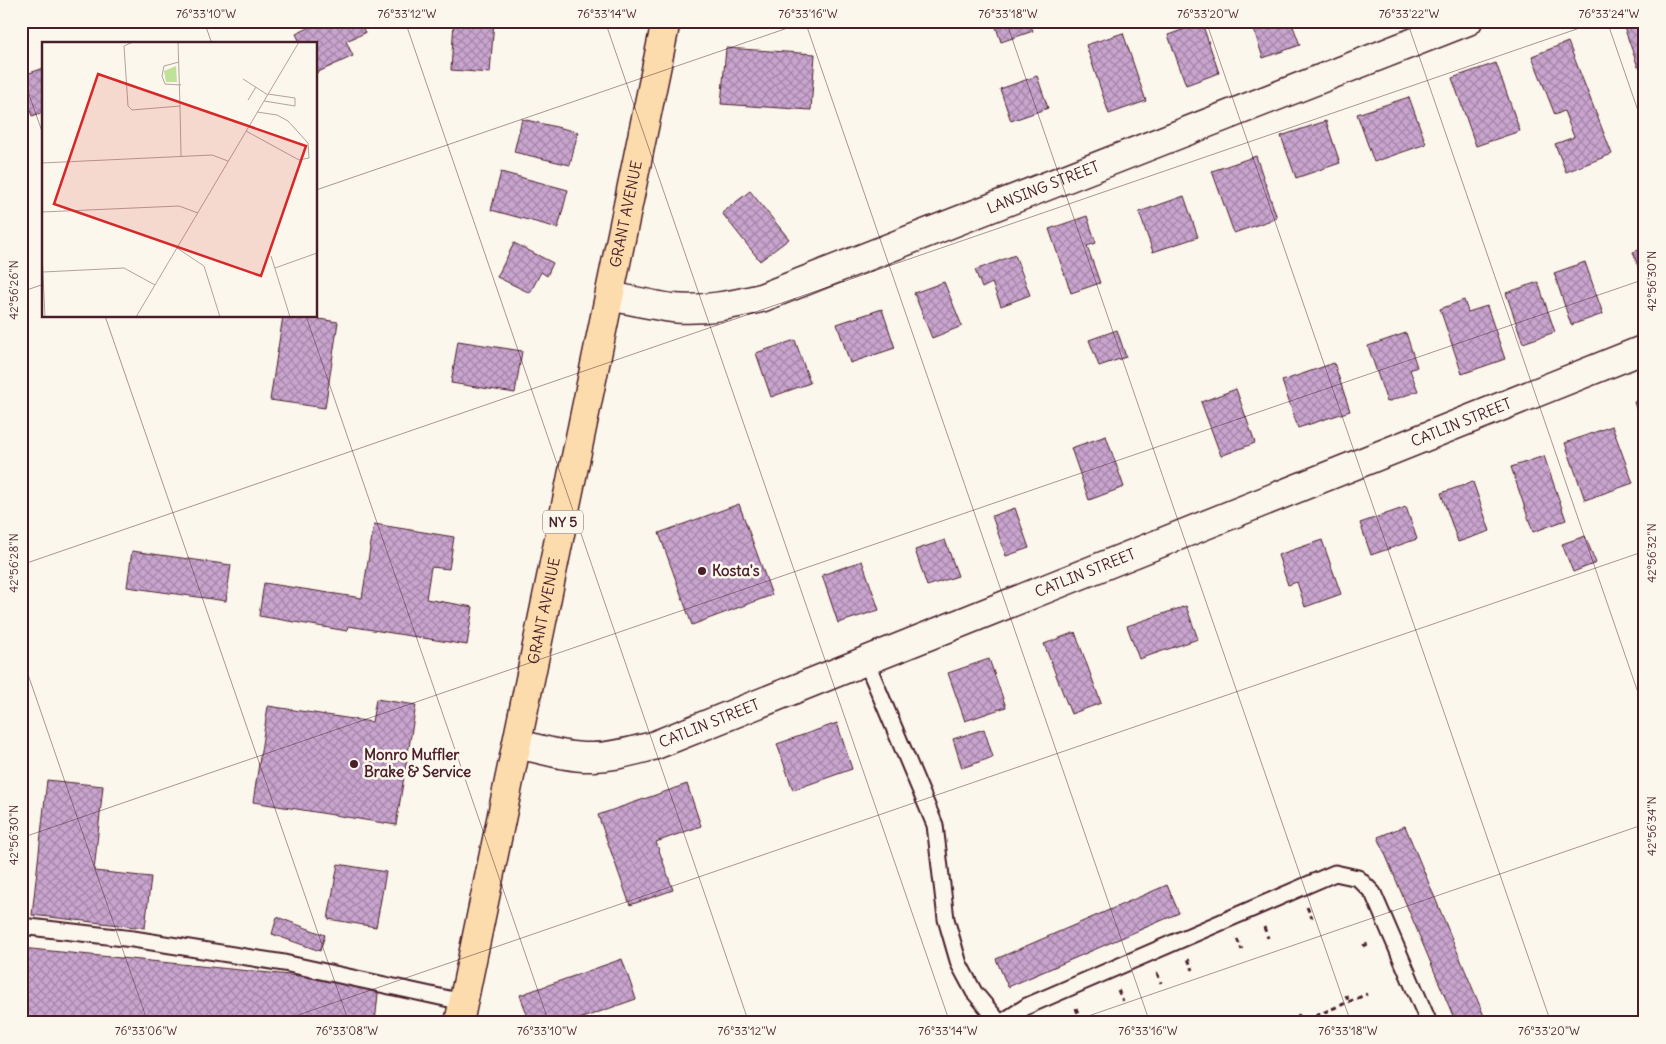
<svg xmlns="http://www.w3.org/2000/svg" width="1666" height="1044" font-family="Delius,sans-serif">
<defs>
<pattern id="building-cross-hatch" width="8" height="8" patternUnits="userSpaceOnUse" patternTransform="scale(1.25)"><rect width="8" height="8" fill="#c8a4ce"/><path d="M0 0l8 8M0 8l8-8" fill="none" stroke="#a485a7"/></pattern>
</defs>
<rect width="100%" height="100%" fill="#fbf7ec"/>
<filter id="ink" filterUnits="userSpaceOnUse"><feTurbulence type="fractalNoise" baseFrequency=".02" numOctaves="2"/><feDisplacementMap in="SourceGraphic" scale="10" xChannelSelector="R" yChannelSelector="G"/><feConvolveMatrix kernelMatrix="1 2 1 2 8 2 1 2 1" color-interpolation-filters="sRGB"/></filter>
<g filter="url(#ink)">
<g fill="url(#building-cross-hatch)" stroke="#4a1f2b">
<path d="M323,21H360L365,33L346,41L353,56L316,73V44H301L296,34Z"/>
<path d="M454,21H494L490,73L451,70Z"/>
<path d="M994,21H1029L1033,31L1001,42Z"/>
<path d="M1251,21H1291L1300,45L1263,58Z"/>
<path d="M1622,21H1645V65L1638,67Z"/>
<path d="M1202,23L1219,73L1186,85L1168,35Z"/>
<path d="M1123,33L1146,101L1109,114L1086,45Z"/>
<path d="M1568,42L1612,154L1566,172L1555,144L1574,137L1564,111L1555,115L1532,56Z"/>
<path d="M726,48L815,54L811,110L721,104Z"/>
<path d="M1496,63L1520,131L1476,146L1452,78Z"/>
<path d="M44,68V112L32,116L21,84V76Z"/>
<path d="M1037,76L1048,108L1011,121L1000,89Z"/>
<path d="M1409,97L1426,144L1374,162L1357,114Z"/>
<path d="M522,119L578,132L570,165L514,152Z"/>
<path d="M1326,121L1340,163L1296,178L1281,136Z"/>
<path d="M1256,156L1277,218L1234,233L1212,171Z"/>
<path d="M501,172L568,190L558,228L491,210Z"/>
<path d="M750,191L789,239L760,261L722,213Z"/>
<path d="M1184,196L1198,237L1153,252L1139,212Z"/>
<path d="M1087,216L1096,243L1087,246L1100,283L1071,293L1049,229Z"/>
<path d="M514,243L553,263L547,276L541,272L530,293L497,277Z"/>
<path d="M1645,248V286L1633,252Z"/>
<path d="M1015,255L1030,295L1001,306L992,283L982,288L975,270Z"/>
<path d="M1585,262L1603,314L1571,325L1554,273Z"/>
<path d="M944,282L962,326L932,338L914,293Z"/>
<path d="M1538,282L1555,332L1523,343L1506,293Z"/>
<path d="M1464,300L1468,312L1487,306L1505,359L1462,374L1440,309Z"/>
<path d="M882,309L895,348L850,363L837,324Z"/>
<path d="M283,316H300L338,322L325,408L270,400Z"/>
<path d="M1117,330L1126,357L1099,366L1089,340Z"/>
<path d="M1406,333L1417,367L1410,370L1418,391L1387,402L1368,346Z"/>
<path d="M795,340L810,383L771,397L756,353Z"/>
<path d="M458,341L522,351L515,393L451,383Z"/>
<path d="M1334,363L1350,411L1298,428L1282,381Z"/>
<path d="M1236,389L1255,443L1221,456L1201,402Z"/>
<path d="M1645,398V435L1634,402Z"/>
<path d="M1612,426L1633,483L1585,500L1565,443Z"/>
<path d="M1106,436L1124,487L1089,500L1071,448Z"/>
<path d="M1544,456L1566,520L1533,532L1511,467Z"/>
<path d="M1473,482L1490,531L1458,542L1441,493Z"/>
<path d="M739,504L772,595L692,625L659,533Z"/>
<path d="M1406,507L1417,539L1371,555L1360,523Z"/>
<path d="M1015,508L1029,548L1006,556L992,516Z"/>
<path d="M374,524L454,537L449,569L431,567L426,599L473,607L467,645L348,626L347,631L259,616L264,583L362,598Z"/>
<path d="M1585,536L1596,563L1573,572L1562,544Z"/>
<path d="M945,540L958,576L927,586L915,550Z"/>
<path d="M1322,540L1341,594L1305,607L1297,582L1288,585L1278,555Z"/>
<path d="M132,551L231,565L226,601L127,587Z"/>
<path d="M862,561L879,610L838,623L822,575Z"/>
<path d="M1186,606L1198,639L1139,659L1127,626Z"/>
<path d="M1075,632L1101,703L1071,714L1044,644Z"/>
<path d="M989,659L1006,707L965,721L948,673Z"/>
<path d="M376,699L416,705L396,825L253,802L268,706L372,722Z"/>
<path d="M837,723L852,769L793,790L777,744Z"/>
<path d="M984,729L993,757L962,768L953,739Z"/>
<path d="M47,780L103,786L94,871L151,877L145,928L32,915Z"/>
<path d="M687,784L701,826L656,842L673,890L630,905L598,815Z"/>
<path d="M1405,826L1487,1023H1456L1378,837Z"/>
<path d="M338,864L386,872L376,927L328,919Z"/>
<path d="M1167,885L1179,913L1008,987L996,959Z"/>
<path d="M277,917L325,935L320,951L272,934Z"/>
<path d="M21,948L379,984L375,1023H21Z"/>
<path d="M622,959L636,999L568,1023H530L520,995Z"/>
</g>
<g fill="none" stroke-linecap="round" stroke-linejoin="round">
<defs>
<g id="lane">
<path d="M866,661L935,825L946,919L959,964L974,992L1000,1023"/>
<path d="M21,926L133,939L284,963L463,1002"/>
<path d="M1001,1023L1027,1006L1335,873L1358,878L1373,893L1429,1023"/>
</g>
<g id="street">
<path id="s1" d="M610,296C630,300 651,305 672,308C702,311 732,305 761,298L1468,21"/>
<path id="s2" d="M517,744C541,749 568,758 592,757C613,757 633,751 653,746L1645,349"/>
</g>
<g id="highway">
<path id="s3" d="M459,1023L666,21"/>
</g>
</defs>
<use href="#lane" stroke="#4a1f2b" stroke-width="19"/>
<use href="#street" stroke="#4a1f2b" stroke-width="31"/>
<use href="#highway" stroke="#4a1f2b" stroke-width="31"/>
<g stroke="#4a1f2b" stroke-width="3" stroke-dasharray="5 4" stroke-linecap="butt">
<path d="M1307,907L1312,918"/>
<path d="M1264,927L1268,938"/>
<path d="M1237,939L1242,950"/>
<path d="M1363,946L1370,943"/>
<path d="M1188,959L1193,970"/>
<path d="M1157,973L1161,983"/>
<path d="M1118,990L1123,1001"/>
<path d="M1346,995L1349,1002"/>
<path d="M1076,1008L1080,1019"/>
<path d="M1298,1014L1301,1022"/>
<path d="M1299,1023L1367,994"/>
</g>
<use href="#lane" stroke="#fbf7ec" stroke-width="15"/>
<use href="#street" stroke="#fbf7ec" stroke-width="28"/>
<use href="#highway" stroke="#fcdcac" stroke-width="28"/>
</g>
</g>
<path fill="none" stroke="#4a1f2b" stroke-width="1" stroke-opacity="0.45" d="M204,21L212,44M405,21L749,1023M605,21L950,1023M805,21L1150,1023M1006,21L1351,1023M1206,21L1551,1023M1407,21L1645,713M1607,21L1645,131M21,72L44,137M316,190L808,21M21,292L44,284M105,316L349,1023M306,316L549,1023M21,565L1600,21M21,654L148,1023M21,838L1645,279M275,1023L1645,551M1068,1023L1645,824"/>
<g fill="#4a1f2b" stroke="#fbf7ec" stroke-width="2">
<circle cx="702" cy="571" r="5"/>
<circle cx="354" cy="764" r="5"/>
</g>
<g text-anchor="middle" stroke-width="5" stroke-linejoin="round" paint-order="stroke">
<rect fill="#fbf7ec" stroke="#7f6065" stroke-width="1" x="543" y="510.5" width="40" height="23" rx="4"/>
<g font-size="14" font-weight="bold" fill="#4a1f2b">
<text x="563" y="527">NY 5</text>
</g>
<g font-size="15" fill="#4a1f2b" stroke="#fbf7ec">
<text dy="5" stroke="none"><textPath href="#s1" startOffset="456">LANSING STREET</textPath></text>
<text dy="5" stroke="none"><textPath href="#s3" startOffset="826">GRANT AVENUE</textPath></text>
<text dy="5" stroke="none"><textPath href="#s2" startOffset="1009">CATLIN STREET</textPath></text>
<text dy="5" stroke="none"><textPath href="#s2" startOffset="604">CATLIN STREET</textPath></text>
<text dy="5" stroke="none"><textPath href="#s3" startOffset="421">GRANT AVENUE</textPath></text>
<text dy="5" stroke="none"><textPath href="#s2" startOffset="199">CATLIN STREET</textPath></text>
</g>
<g font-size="15" font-weight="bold" fill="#4a1f2b" stroke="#fbf7ec" text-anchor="start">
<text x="712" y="576">Kosta's</text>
<text x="364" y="760">Monro Muffler<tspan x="364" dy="17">Brake &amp; Service</tspan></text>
</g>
</g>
<g transform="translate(42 42)">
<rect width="275" height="275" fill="#fbf7ec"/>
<path d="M134,24L135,40H124L122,29Z" fill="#c0e19a"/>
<path fill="none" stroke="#b4a19f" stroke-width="1" d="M91,0L82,4L86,64L90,68L138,64L136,0M137,20L122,24L120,34L123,42L139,43M201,37L226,53M206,58L214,45M222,59L253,64V56L226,52M138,64L139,114M204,89L257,118L267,116L266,101L246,79L235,73L215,70M0,121L170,113L186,119M0,170L137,164L156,171M135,206L162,224L178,275M0,212L3,275M229,214L248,275M233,226L275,211M1,230L82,226L113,243M94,275L257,0"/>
<path fill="#d62828" fill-opacity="0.15" stroke="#d62828" stroke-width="2.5" d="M56,32L264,104L219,234L12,162Z"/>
<rect width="275" height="275" fill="none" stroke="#4a1f2b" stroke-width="2.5"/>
</g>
<rect width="1666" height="1044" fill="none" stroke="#fbf7ec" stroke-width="55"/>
<rect x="28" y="28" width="1610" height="988" fill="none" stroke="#4a1f2b" stroke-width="2"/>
<g font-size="12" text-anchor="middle" fill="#4a1f2b">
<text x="206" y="18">76°33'10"W</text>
<text x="407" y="18">76°33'12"W</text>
<text x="607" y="18">76°33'14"W</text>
<text x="808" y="18">76°33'16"W</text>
<text x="1008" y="18">76°33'18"W</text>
<text x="1208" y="18">76°33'20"W</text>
<text x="1409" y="18">76°33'22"W</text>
<text x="1609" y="18">76°33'24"W</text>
<text transform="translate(1652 281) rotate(-90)" y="4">42°56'30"N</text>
<text transform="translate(14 290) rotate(-90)" y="4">42°56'26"N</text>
<text transform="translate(1652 553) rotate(-90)" y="4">42°56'32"N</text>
<text transform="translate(14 563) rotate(-90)" y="4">42°56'28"N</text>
<text transform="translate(1652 826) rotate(-90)" y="4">42°56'34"N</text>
<text transform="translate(14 835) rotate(-90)" y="4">42°56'30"N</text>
<text x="146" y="1035">76°33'06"W</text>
<text x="347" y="1035">76°33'08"W</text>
<text x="547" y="1035">76°33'10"W</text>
<text x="747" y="1035">76°33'12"W</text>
<text x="948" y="1035">76°33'14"W</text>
<text x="1148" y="1035">76°33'16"W</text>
<text x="1348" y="1035">76°33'18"W</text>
<text x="1549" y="1035">76°33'20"W</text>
</g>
</svg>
